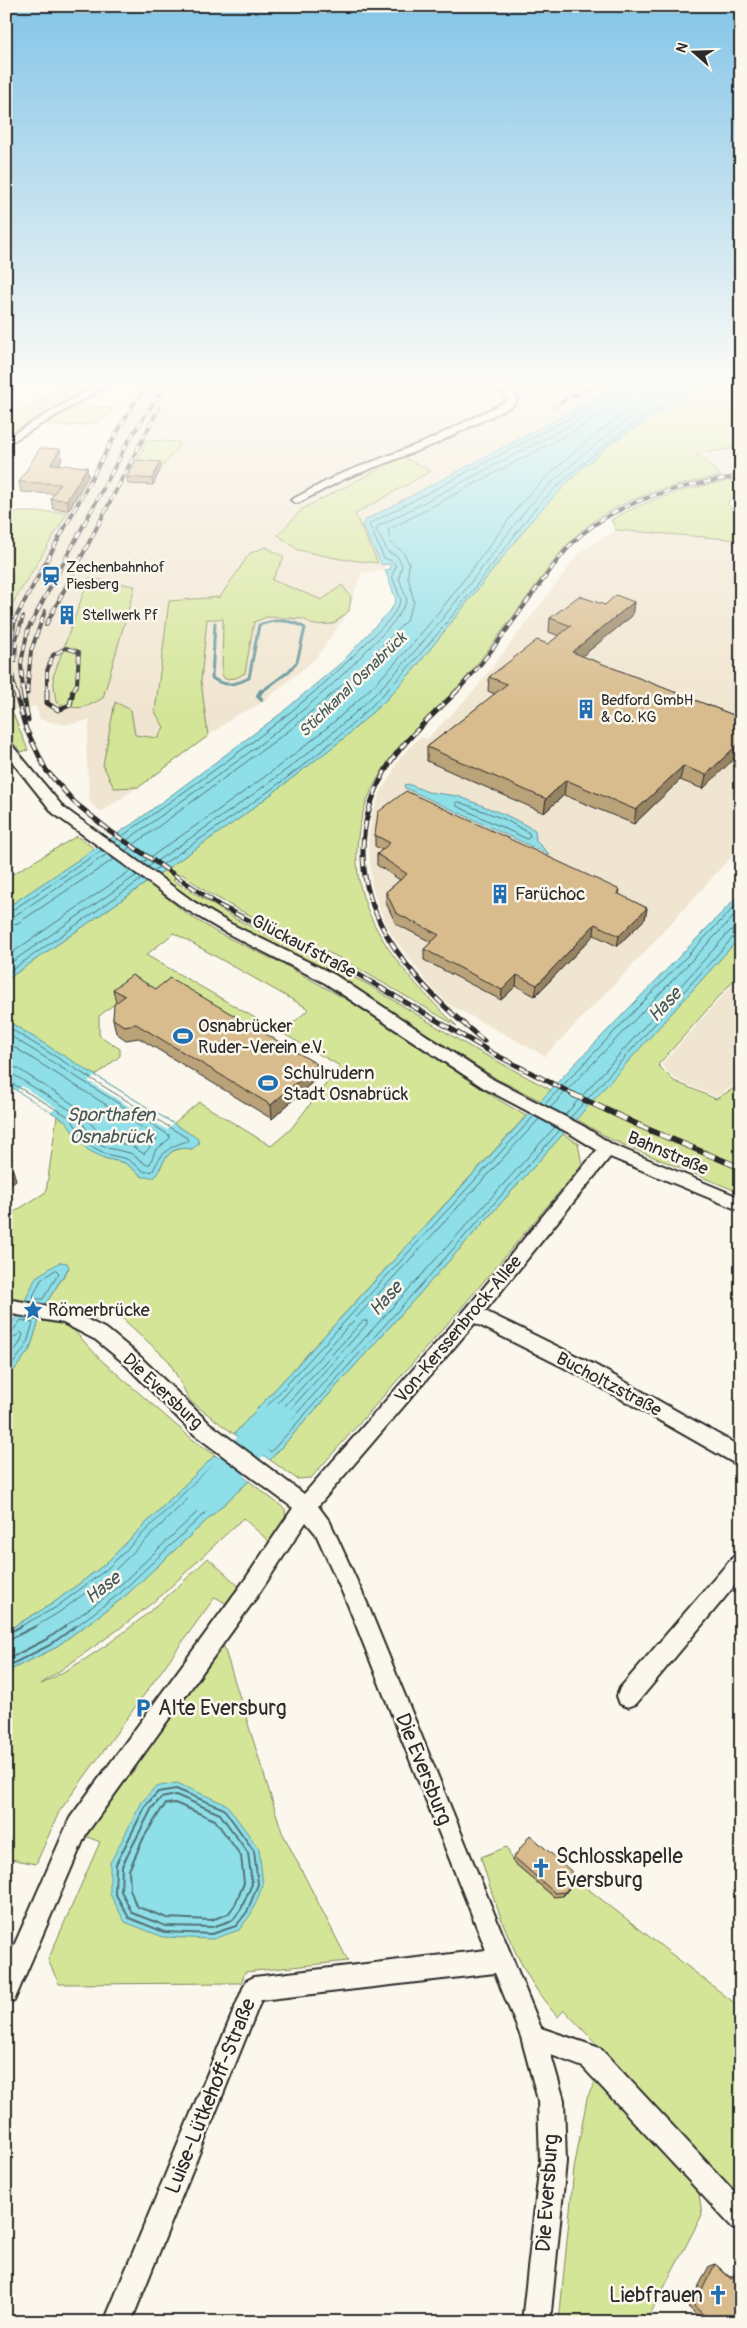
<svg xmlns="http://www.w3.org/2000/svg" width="747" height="2328" font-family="Pangolin,sans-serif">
<rect width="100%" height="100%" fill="#fbf7ec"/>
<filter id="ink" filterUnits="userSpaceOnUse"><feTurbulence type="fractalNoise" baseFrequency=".02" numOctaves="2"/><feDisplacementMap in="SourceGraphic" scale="10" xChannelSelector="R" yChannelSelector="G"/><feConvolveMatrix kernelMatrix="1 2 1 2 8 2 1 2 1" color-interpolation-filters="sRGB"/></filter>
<g filter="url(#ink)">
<g fill="#f0e5d0">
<path d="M144,386H613L561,417L365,520L363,527L385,570L361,573L349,611L316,658L262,703L235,716L166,768L101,812L90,803L86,751L90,720L65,725L40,719L36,706L11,710L6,697V602L13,603L39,561L130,405Z"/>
<path d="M741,447V473L721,476L697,454Z"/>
<path d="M616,530L741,540V846L633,965L545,1056L448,1004L426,981L391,934L380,910L372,886L368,839L372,815L380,794L400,758L420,737L427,739L474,691L581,551Z"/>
<path d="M741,975V1081L716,1097L676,1080L661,1065Z"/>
</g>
<g fill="#d4e598" stroke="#808862">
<path d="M63,386H96L6,437V420Z"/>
<path d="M700,386H741V447L697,454L721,476C675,485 628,495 590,524C568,540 553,562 537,584C515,613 494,643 471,672C443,706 405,733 382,771C367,795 358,821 357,849C353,921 410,981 457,1026L342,959L237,909L207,892L182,874L173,880L236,919L367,984L467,1045L551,1090L541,1101L497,1079L329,971L231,923L167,884L156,889L187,914L218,933L283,964L349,1001L499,1100L526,1116L234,1434L190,1401L169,1361L111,1308L96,1319L72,1310L44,1306L69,1268C35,1271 39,1273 24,1303L6,1300V1217L46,1192L57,1116L68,1122L76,1137L104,1158L125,1163L143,1177L160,1169C166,1153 175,1146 192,1149L196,1138L173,1124L199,1102L271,1146L290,1130L340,1066L282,1033L309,1009L174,933L146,955L269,1026L254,1040L134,989L99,1016V1035L120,1049V1056L95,1076L6,1020V980L240,818L343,739L385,701L416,667L537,514L582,468L612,443Z"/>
<path d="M82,404L114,409C110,413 106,418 102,420C90,426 57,428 45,424Z"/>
<path d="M147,440L177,442L180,444L164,465L136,463Z"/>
<path d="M403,457L431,471L355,514L378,563L340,559L298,550L278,535L302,509Z"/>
<path d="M741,479V497L729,500L728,504L741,522V540L616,530L611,520C644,499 702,484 741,479Z"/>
<path d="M6,507L15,512H68L13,603L6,602Z"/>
<path d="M266,547L284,557L272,580L322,600L342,585L351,597L349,611L333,624L313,625L304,619L267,617L254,622L245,673L236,678L225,679L222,675L223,619H207L201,681L208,736L139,787L114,788L103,765L115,702L131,710L135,735L158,738L164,727L155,712L169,601L220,597L250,553Z"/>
<path d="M89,578L135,586L103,698C84,709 77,711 56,702L53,677Z"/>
<path d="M6,697L28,750L21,752L6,735Z"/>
<path d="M77,836L95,849L6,908V878Z"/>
<path d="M741,936V972L658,1065L674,1081L716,1099L741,1084V1193L612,1140L576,1119Z"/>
<path d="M563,1134L578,1143L582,1165L463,1306L311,1478L297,1479L270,1460Z"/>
<path d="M40,1317L56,1320L70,1326L100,1359L192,1439L215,1455L104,1565L52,1604L6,1631V1381L30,1349Z"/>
<path d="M249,1481L285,1509L286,1522L272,1544L243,1518L162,1595L119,1629L41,1684C49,1681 59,1674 67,1670C120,1640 165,1600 208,1558L241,1588L227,1604L215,1597L59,1812L36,1864L6,1858V1672L53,1649L123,1598Z"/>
<path d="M223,1644L282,1832L348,1961L245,1972L241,1983L59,1984L48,1960L100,1842L85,1836Z"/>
<path d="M507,1847L512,1861L554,1897L570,1875L741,2008V2205L614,2062L564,2010L558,2017C520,1977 496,1910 481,1857Z"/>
<path d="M596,2080L698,2187L702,2215L646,2322H559L574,2169L587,2098Z"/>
</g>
<g fill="#8edfe8" stroke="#66979c">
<path d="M613,386H700L612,443L582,468L537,514L416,667L385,701L343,739L240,818L6,980V908L135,822L279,715L342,662L392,608L396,600L385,570L391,569L389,564L382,565L362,526L365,520L561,417Z"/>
<path d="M408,784L428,792L458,796L506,815L535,830L536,841L550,855L405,788L404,785Z"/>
<path d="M741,893V936L270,1460L234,1434L569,1070Z"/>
<path d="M6,1020L197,1138L199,1144L192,1149C167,1145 166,1159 155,1177H143L125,1163L104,1158L88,1150L76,1137L67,1122L6,1084Z"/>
<path d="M60,1262L67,1263L69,1267L44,1306L24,1303L36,1277Z"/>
<path d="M18,1314L40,1317L30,1349L6,1381V1332Z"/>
<path d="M215,1455L249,1481L123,1598L53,1649L6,1672V1631L52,1604L104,1565Z"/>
<path d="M177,1783L227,1805L259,1849L263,1885L251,1914L239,1930L213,1939L163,1937L125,1922L110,1894V1863L142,1802L155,1787Z"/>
</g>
<g fill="#fbf7ec">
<path d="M95,1076L173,1124L167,1130L88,1081Z"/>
<path d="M22,1086L57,1108L51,1112L17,1090Z"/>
</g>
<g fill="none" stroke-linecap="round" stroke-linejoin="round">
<g stroke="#537377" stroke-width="1">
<path d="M459,802L504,819L529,833L530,837L527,839L457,806L456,803Z"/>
<path d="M114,842C199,780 292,720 365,644C379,630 394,618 401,600L392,576L396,566L392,561L384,558L369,524L564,421L612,393L614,386"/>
<path d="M119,846C203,784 295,727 367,650C383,634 398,620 407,600L399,578L402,565L397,556L388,552L376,530L377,527L567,427L616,397L621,386"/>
<path d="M125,851L291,729L354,675L406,621L414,602L408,577L409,563L403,552L391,543L388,530L570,433L618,405L626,397L628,386"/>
<path d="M142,863C221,808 302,755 371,688C428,632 474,566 522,502C565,457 612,419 664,386"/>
<path d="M148,867C227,813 308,760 377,692C433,636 480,570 528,507C573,459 623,421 678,386"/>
<path d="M153,871C223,823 295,777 357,720C424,657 478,584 533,511C580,461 633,422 691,386"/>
<path d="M6,912L11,911L102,850"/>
<path d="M6,918L14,916L107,854"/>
<path d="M6,926L18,923L114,859"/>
<path d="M6,957L130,871"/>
<path d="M6,966L137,875"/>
<path d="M6,974L142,879"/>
<path d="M6,1026L187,1138L188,1141C169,1146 161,1153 153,1171L145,1172L127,1159L106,1154L91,1146L80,1134L71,1118L6,1080"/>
<path d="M6,1033L169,1135L170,1138L155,1151L150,1164L147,1165L130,1153L108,1148L95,1141L75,1113L14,1075L6,1074"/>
<path d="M6,1042L156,1136L157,1139L144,1154L132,1146L111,1141L100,1135L79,1108L17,1068L6,1066"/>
<path d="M544,1105L741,900"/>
<path d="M550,1108L741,909"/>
<path d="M565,1115L730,931L741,927"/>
<path d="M534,1116L244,1431V1435L271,1452L560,1130"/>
<path d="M570,1118L735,935L741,933"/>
<path d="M539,1119L253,1430V1434L267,1444L270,1443L555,1127"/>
<path d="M56,1270L59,1273L43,1299H34L33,1296L41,1280Z"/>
<path d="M363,1321H367V1324L269,1433H264V1429Z"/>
<path d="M6,1334L12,1332L21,1320L33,1323L26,1346L6,1373"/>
<path d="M6,1340L14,1338L20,1332L23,1334L20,1343L6,1362"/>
<path d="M19,1627L55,1608L107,1569L214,1463L240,1480L119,1594L75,1627"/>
<path d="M34,1627L58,1613L111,1574L215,1472L230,1481L115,1590L64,1627"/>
</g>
<g stroke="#537377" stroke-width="2">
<path d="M6,1634L22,1626"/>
<path d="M6,1641L36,1626"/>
<path d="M6,1660L47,1639L66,1626"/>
<path d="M6,1667L50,1645L76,1626"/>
<path d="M176,1789L224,1809L254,1851L258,1884L247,1912L236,1926L212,1934L164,1932L129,1918L115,1893L116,1864L146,1805L158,1792Z"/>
<path d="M176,1795L220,1814L248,1853L252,1884L241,1909L233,1920L212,1927L166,1926L132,1913L121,1891L122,1866L152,1808L161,1798Z"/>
<path d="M175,1803L215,1820L241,1856L244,1883L235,1905L228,1914L211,1920L167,1918L138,1907L135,1903L130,1889L129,1870L144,1837L161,1810L166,1804Z"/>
</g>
<path stroke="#66979c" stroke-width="3" d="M215,623L212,678C225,687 235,685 249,678L259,625C275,619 290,618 305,628L297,662L288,672L261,692"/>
<path stroke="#66979c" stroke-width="4.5" d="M261,699L258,696L261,691"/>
<path fill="#8edfe8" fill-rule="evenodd" d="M277,1403L289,1407L293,1417L289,1427L216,1508L204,1513L192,1508L187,1497L192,1486L265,1407Z"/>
<defs>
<g id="minor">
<path d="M95,386H106L6,445V438Z"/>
<path d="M492,386C504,386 510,388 518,399L514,405L435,444L344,479L300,502L296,503L291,500L338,475L429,440L507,401L508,399L506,395Z"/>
<path d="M6,742L10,743L63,807L194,902L231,924L335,975L494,1080L583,1126L613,1145L741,1198V1211L610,1157L485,1311L595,1365L730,1441L741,1448V1467L583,1377L475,1323L318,1506L330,1522L367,1603L541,2028L600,2048L741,2199V2231L732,2227L583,2067L551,2055L564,2100L566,2162L550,2322H522L540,2162L538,2100L521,2037L495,1973L261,2000L131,2322H104L246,1981L254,1977L486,1950L348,1605L316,1534L306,1522L258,1595L86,1834L14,2001L6,2005V1964L70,1818L244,1581L293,1508L195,1435L124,1363L96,1340L63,1323L6,1313V1299L66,1309L108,1330L136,1353L209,1423L304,1494L467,1308L597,1150L571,1134L484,1088L325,983L221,930L184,908L53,813L6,754Z"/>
<path d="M741,1554V1578L636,1704L628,1707L620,1704L617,1696L620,1688L734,1556Z"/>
</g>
</defs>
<use href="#minor" stroke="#2b2b2b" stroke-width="4"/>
<use href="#minor" fill="#fbf7ec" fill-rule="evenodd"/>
<defs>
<g id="rail-far2">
<path d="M554,406L591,386"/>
<path d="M46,625L159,408"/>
<path d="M15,661L16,639L23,617"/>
<path d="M15,692C10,667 10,644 15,619L108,448L133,405L147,386"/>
<path d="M23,692L21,663L28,629L129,440L163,388"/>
<path d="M27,692L31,651L45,611"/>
<path d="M47,692V671L53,655L66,648L79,652L77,684L72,692"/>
<path d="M456,692C488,659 513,620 540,584C553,567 565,548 582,534C627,497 684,485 741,476"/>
</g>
<g id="rail-far1">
<path d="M15,691L26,729L46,770L74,802L110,831L220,906L359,975L494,1054L575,1095"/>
<path d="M23,691L28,720"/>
<path d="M47,691V703L58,710L70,705L73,691"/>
<path d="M457,691C432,717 401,741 384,773C325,884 400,973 484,1041"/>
<path d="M27,693V691"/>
</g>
<path id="rail" d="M572,1094L647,1129L741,1168"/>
</defs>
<use href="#rail-far2" stroke="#2b2b2b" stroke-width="4"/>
<use href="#rail-far1" stroke="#2b2b2b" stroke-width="5"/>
<use href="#rail" stroke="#2b2b2b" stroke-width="6"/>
<use href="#rail-far2" stroke="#fbf7ec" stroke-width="2.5" stroke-dasharray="7" stroke-linecap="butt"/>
<use href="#rail-far1" stroke="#fbf7ec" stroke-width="3" stroke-dasharray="9" stroke-linecap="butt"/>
<use href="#rail" stroke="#fbf7ec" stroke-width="4.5" stroke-dasharray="12" stroke-linecap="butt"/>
</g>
<g fill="#baa279" stroke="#2b2b2b">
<path d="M62,459L58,465L87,467L88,476L69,510L53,509L51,499L54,494L21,492L19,482Z"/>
<path d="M161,468L153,485L128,484L127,477Z"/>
<path d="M634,602L632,616L582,656L741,718L703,789L680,780L634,824L564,795L544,813L427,761V747L495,694L488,691L489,677L548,644L559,636L549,632L550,618L605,605Z"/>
<path d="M375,835L620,890L619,895L647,908L645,919L617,946L594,935L535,996L516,986L501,1000L424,960V949L431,942L396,924L386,903V892L400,880L377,865V854L382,850L375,846Z"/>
<path d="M113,989H156L317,1078L272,1119L139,1038L126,1040L116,1033L113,1019L116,1003Z"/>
<path d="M514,1857L572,1883L570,1887L563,1896L554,1897L512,1861Z"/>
<path d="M715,2264L730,2277L735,2274L741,2272V2322H695L698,2316L688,2307L709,2266Z"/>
</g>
<g fill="#978463" stroke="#2b2b2b">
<path d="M60,449L62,459L53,474L51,464Z"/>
<path d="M160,462L161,468L153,485L152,479Z"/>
<path d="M87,467L88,476L69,510L67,500Z"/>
<path d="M8,486L10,496L6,498V487Z"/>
<path d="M634,602L632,616L570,666L572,652Z"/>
<path d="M741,741V752L703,789L706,775Z"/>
<path d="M683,766L680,780L634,824L636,810Z"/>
<path d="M566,780L564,795L544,813L546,799Z"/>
<path d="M647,908L645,919L617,946L619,936Z"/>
<path d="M595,924L594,935L535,996L537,985Z"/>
<path d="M517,975L516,986L501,1000L502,990Z"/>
<path d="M317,1064V1078L272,1119L271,1105Z"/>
<path d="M9,1148L12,1159L6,1163V1150Z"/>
<path d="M13,1170L16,1180L6,1188V1175Z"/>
<path d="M572,1883L570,1887L563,1896L565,1892Z"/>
</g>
<g fill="#d8bc8d" stroke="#2b2b2b">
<path d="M40,448L60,449L51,464L87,467L67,500L51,499L60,484L19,482Z"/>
<path d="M136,460L160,462L152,479L127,477Z"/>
<path d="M616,595L634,602L572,652L741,718V741L706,775L683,766L636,810L566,780L546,799L427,747L507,684L489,677L537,640L548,644L571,626L550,618L579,596L605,605Z"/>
<path d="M406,791L620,890L617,893L647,908L619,936L595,924L537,985L517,975L502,990L424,949L439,935L396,913L386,892L407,874L377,854L390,843L375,835L378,812Z"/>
<path d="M132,975L156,989L170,978L317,1064L271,1105L136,1024L124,1026L113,1019L114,1004L125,996L113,989Z"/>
<path d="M6,1165L13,1170L6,1175Z"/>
<path d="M530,1835L571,1871L572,1883L565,1892L555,1893L514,1857Z"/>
<path d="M715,2264L731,2279L741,2273V2322H700L704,2315L694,2306Z"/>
</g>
</g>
<linearGradient id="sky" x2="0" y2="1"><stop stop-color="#84c5e8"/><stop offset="0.54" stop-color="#fdfbf6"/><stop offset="1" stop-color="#fdfbf6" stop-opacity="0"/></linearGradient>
<rect width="747" height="712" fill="url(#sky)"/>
<defs>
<symbol id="station-bare" viewBox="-9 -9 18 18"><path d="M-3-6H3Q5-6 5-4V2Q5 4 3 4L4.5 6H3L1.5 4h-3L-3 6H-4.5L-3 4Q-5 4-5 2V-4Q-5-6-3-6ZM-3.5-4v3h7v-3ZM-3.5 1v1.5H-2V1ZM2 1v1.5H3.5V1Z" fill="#1f6fb2" stroke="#fbf7ec" stroke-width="2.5" paint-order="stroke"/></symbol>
<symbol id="building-bare" viewBox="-9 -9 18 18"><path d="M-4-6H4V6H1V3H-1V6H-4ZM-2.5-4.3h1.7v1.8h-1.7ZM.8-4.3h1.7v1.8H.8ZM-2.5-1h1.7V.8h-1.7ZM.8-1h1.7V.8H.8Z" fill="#1f6fb2" stroke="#fbf7ec" stroke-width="2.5" paint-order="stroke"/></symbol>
<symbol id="stadium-bare" viewBox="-9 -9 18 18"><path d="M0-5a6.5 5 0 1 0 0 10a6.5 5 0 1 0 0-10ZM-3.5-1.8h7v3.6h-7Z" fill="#1f6fb2" stroke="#fbf7ec" stroke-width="2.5" paint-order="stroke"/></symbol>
<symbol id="sight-bare" viewBox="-9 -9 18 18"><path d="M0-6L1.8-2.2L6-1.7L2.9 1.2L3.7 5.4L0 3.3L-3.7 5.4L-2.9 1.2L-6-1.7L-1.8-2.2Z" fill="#1f6fb2" stroke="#fbf7ec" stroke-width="2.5" paint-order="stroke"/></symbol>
<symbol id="parking-bare" viewBox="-9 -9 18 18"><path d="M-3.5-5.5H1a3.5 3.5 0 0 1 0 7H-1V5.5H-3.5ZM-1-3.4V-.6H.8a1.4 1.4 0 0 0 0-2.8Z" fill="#1f6fb2" stroke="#fbf7ec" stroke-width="2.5" paint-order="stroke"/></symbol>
<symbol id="church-bare" viewBox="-9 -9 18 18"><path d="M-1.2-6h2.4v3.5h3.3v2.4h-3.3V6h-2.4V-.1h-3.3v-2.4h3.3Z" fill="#1f6fb2" stroke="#fbf7ec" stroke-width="2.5" paint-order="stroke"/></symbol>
</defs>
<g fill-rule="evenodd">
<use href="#station-bare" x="37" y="562" width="28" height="28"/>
<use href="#building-bare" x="53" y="601" width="28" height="28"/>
<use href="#building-bare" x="572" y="695" width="28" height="28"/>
<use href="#building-bare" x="486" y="880" width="28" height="28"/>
<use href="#stadium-bare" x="169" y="1022" width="28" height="28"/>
<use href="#stadium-bare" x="254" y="1069" width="28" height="28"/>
<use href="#sight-bare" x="19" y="1296" width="28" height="28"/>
<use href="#parking-bare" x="129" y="1694" width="28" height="28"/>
<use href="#church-bare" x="527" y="1854" width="28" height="28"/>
<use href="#church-bare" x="704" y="2281" width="28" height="28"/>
</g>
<g text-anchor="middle" stroke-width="5" stroke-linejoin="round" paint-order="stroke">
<g font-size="15" fill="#2b2b2b" stroke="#fbf7ec" text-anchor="start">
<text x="66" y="572">Zechenbahnhof<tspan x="66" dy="17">Piesberg</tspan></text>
<text x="82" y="620">Stellwerk Pf</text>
<text x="601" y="705">Bedford GmbH<tspan x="601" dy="17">&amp; Co. KG</tspan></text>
</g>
<g font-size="16" font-style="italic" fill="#44585a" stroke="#fbf7ec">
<text transform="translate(352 684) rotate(-44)" y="6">Stichkanal Osnabrück</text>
</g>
<g font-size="18" fill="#2b2b2b" stroke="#fbf7ec" text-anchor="start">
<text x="515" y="900">Farüchoc</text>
<text x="198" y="1032">Osnabrücker<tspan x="198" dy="21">Ruder-Verein e.V.</tspan></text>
<text x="283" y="1079">Schulrudern<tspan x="283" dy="21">Stadt Osnabrück</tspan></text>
<text x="48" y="1316">Römerbrücke</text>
</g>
<g font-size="18" fill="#2b2b2b" stroke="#fbf7ec">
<text transform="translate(304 946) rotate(28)" y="6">Glückaufstraße</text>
<text transform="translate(668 1153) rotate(23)" y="6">Bahnstraße</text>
<text transform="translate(458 1329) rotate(-50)" y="6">Von-Kerssenbrock-Allee</text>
<text transform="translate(609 1384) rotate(28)" y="6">Bucholtzstraße</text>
<text transform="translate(163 1391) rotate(43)" y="6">Die Eversburg</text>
</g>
<g font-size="19" font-style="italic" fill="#44585a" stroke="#fbf7ec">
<text transform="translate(664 1004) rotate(-47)" y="7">Hase</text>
<text x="111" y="1121">Sporthafen<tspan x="111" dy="22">Osnabrück</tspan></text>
<text transform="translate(385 1298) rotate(-48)" y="7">Hase</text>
<text transform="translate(102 1587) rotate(-38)" y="7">Hase</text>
</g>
<g font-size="21" fill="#2b2b2b" stroke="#fbf7ec" text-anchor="start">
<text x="158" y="1715">Alte Eversburg</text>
<text x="556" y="1863">Schlosskapelle<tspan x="556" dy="24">Eversburg</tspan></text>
<text x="703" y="2302" text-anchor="end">Liebfrauen</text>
</g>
<g font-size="21" fill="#2b2b2b" stroke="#fbf7ec">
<text transform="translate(424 1769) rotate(68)" y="7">Die Eversburg</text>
<text transform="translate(210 2096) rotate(-68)" y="7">Luise-Lütkehoff-Straße</text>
<text transform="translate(547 2193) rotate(-86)" y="7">Die Eversburg</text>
</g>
</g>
<rect width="747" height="2328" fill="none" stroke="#fbf7ec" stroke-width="25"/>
<rect x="12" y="12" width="722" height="2303" fill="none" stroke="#2b2b2b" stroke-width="2" filter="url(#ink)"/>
<g transform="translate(694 52) rotate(290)" stroke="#fbf7ec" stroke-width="4" paint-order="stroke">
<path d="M0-4L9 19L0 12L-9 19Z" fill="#2b2b2b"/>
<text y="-8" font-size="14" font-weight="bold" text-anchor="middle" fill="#2b2b2b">N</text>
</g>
</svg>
